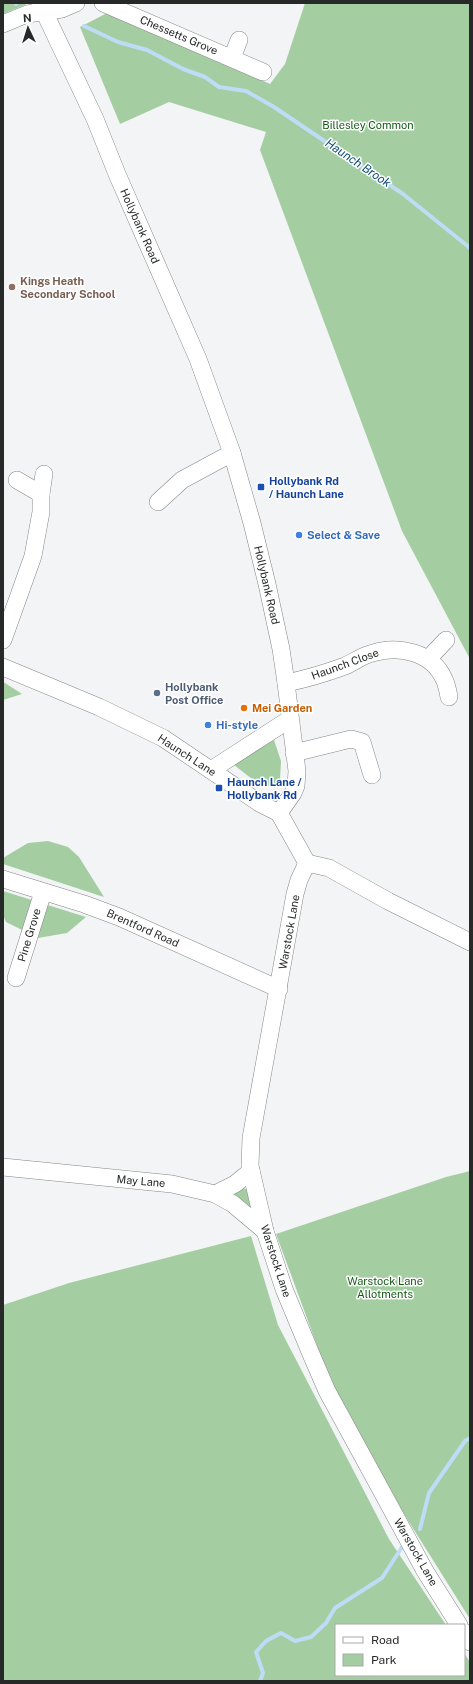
<svg xmlns="http://www.w3.org/2000/svg" width="473" height="1684" font-family="'Public Sans',sans-serif">
<rect width="100%" height="100%" fill="#f3f4f5"/>
<g fill="#a4cea1">
<path d="M3,3H29L3,14Z"/>
<path d="M305,3H470V659L402,531L260,150L266,132L169,102L120,124L80,27L109,12L270,84L285,64Z"/>
<path d="M3,682L5,683L22,694L3,700Z"/>
<path d="M274,740L281,761L280,780L272,786C255,784 246,774 233,764Z"/>
<path d="M48,841L68,847L79,857L104,897L3,864V858L28,843Z"/>
<path d="M3,891L86,917L67,933L38,938L6,922L3,915Z"/>
<path d="M470,1171V1619L404,1514L329,1378L276,1234L446,1177Z"/>
<path d="M243,1188L248,1190L252,1208L249,1210L233,1195Z"/>
<path d="M251,1236L278,1325L389,1539L446,1625H336V1675H464V1653L470,1662V1681H3V1305L69,1283Z"/>
</g>
<g fill="none" stroke-linecap="round" stroke-linejoin="round">
<g stroke="#bedcf6" stroke-width="4">
<path d="M16,3V4"/>
<path d="M84,26L118,42L147,50L183,69L205,77L219,87L246,91L274,107L403,194L470,248"/>
<path d="M420,1529L429,1493L465,1441L470,1438"/>
<path d="M260,1681L263,1673L256,1652L266,1641L281,1633L295,1641L311,1637L326,1623L335,1608L382,1578L404,1544"/>
</g>
<defs>
<g id="minor">
<path d="M40,3L95,119L117,174L198,359L232,453L252,523L267,584L281,649L286,683L297,771L296,786L293,793L279,813"/>
<path d="M103,3L263,72"/>
<path d="M3,24L27,14L62,9L76,3"/>
<path d="M232,58L239,40"/>
<path d="M17,480L41,494"/>
<path d="M158,502L182,480L232,453"/>
<path d="M3,640L33,556L41,512V494L44,474"/>
<path d="M428,659L446,640"/>
<path d="M3,667L99,707L163,738L261,804L279,813L307,863L329,868L388,901L470,942"/>
<path d="M286,683C306,679 326,673 345,666C354,662 363,655 373,653C399,645 432,652 444,679C447,685 448,691 449,697"/>
<path d="M294,753L351,739L362,742L372,775"/>
<path d="M211,770L290,719"/>
<path d="M307,863L299,880L295,894L251,1138L250,1166L265,1231L284,1289L311,1354L327,1391L387,1501L425,1571L459,1625"/>
<path d="M3,879L84,904L119,917L279,989"/>
<path d="M16,978L43,892"/>
<path d="M3,1167L172,1184L215,1194L233,1204L265,1231"/>
<path d="M215,1194L235,1184L251,1171"/>
<path d="M464,1632L470,1642"/>
</g>
</defs>
<use href="#minor" stroke="#858788" stroke-width="18"/>
<use href="#minor" stroke="#fff" stroke-width="17"/>
</g>
<circle fill="#8d6e63" stroke="#fff" stroke-width="1.5" cx="12" cy="287" r="4"/>
<g fill="#1a4fb4" stroke="#fff" stroke-width="1.5">
<rect x="257" y="483" width="8" height="8" rx="2"/>
<rect x="215" y="784" width="8" height="8" rx="2"/>
</g>
<g fill="#3f7fe0" stroke="#fff" stroke-width="1.5">
<circle cx="299" cy="535" r="4"/>
<circle cx="208" cy="725" r="4"/>
</g>
<circle fill="#5c6f8a" stroke="#fff" stroke-width="1.5" cx="157" cy="693" r="4"/>
<circle fill="#e8710a" stroke="#fff" stroke-width="1.5" cx="244" cy="708" r="4"/>
<g text-anchor="middle" stroke-width="3" stroke-linejoin="round" paint-order="stroke">
<g font-size="11" fill="#272828" stroke="#fff">
<text transform="translate(179 35) rotate(23)" y="4">Chessetts Grove</text>
<text transform="translate(140 226) rotate(66)" y="4">Hollybank Road</text>
<text transform="translate(267 585) rotate(77)" y="4">Hollybank Road</text>
<text transform="translate(345 664) rotate(-20)" y="4">Haunch Close</text>
<text transform="translate(187 755) rotate(33)" y="4">Haunch Lane</text>
<text transform="translate(143 928) rotate(24)" y="4">Brentford Road</text>
<text transform="translate(289 932) rotate(-80)" y="4">Warstock Lane</text>
<text transform="translate(29 935) rotate(-73)" y="4">Pine Grove</text>
<text transform="translate(141 1181) rotate(5)" y="4">May Lane</text>
<text transform="translate(276 1261) rotate(72)" y="4">Warstock Lane</text>
<text transform="translate(416 1552) rotate(60)" y="4">Warstock Lane</text>
</g>
<g font-size="11" fill="#135a17" stroke="#fff">
<text x="368" y="129">Billesley Common</text>
<text x="385" y="1285">Warstock Lane<tspan x="385" dy="13">Allotments</tspan></text>
</g>
<g font-size="11" font-weight="bold" fill="#785e54" stroke="#fff" text-anchor="start">
<text x="20" y="285">Kings Heath<tspan x="20" dy="13">Secondary School</tspan></text>
</g>
<g font-size="11" font-weight="bold" fill="#164399" stroke="#fff" text-anchor="start">
<text x="269" y="485">Hollybank Rd<tspan x="269" dy="13">/ Haunch Lane</tspan></text>
<text x="227" y="786">Haunch Lane /<tspan x="227" dy="13">Hollybank Rd</tspan></text>
</g>
<g font-size="11" font-weight="bold" fill="#366cbe" stroke="#fff" text-anchor="start">
<text x="307" y="539">Select &amp; Save</text>
<text x="216" y="729">Hi-style</text>
</g>
<g font-size="11" font-weight="bold" fill="#4e5e75" stroke="#fff" text-anchor="start">
<text x="165" y="691">Hollybank<tspan x="165" dy="13">Post Office</tspan></text>
</g>
<g font-size="11" font-weight="bold" fill="#c56008" stroke="#fff" text-anchor="start">
<text x="252" y="712">Mei Garden</text>
</g>
<g font-size="12" font-style="italic" fill="#0e4b74" stroke="#fff">
<text transform="translate(358 163) rotate(34)" y="4">Haunch Brook</text>
</g>
</g>
<rect width="473" height="1684" fill="none" stroke="#272828" stroke-width="8"/>
<rect x="335" y="1624" width="130" height="52" fill="#ffffff" stroke="#a9a9a9"/>
<rect x="343" y="1637" width="20" height="6" fill="#ffffff" stroke="#a9a9a9"/>
<text x="371" y="1644" font-size="12" fill="#272828">Road</text>
<rect x="343" y="1654" width="20" height="12" fill="#a4cea1" stroke="#a9a9a9"/>
<text x="371" y="1664" font-size="12" fill="#272828">Park</text>
<g transform="translate(28 28) rotate(356)" stroke="#ffffff" stroke-width="3" paint-order="stroke">
<path d="M0-3L7 15L0 10L-7 15Z" fill="#272828"/>
<text y="-6" font-size="11" font-weight="bold" text-anchor="middle" fill="#272828">N</text>
</g>
</svg>
